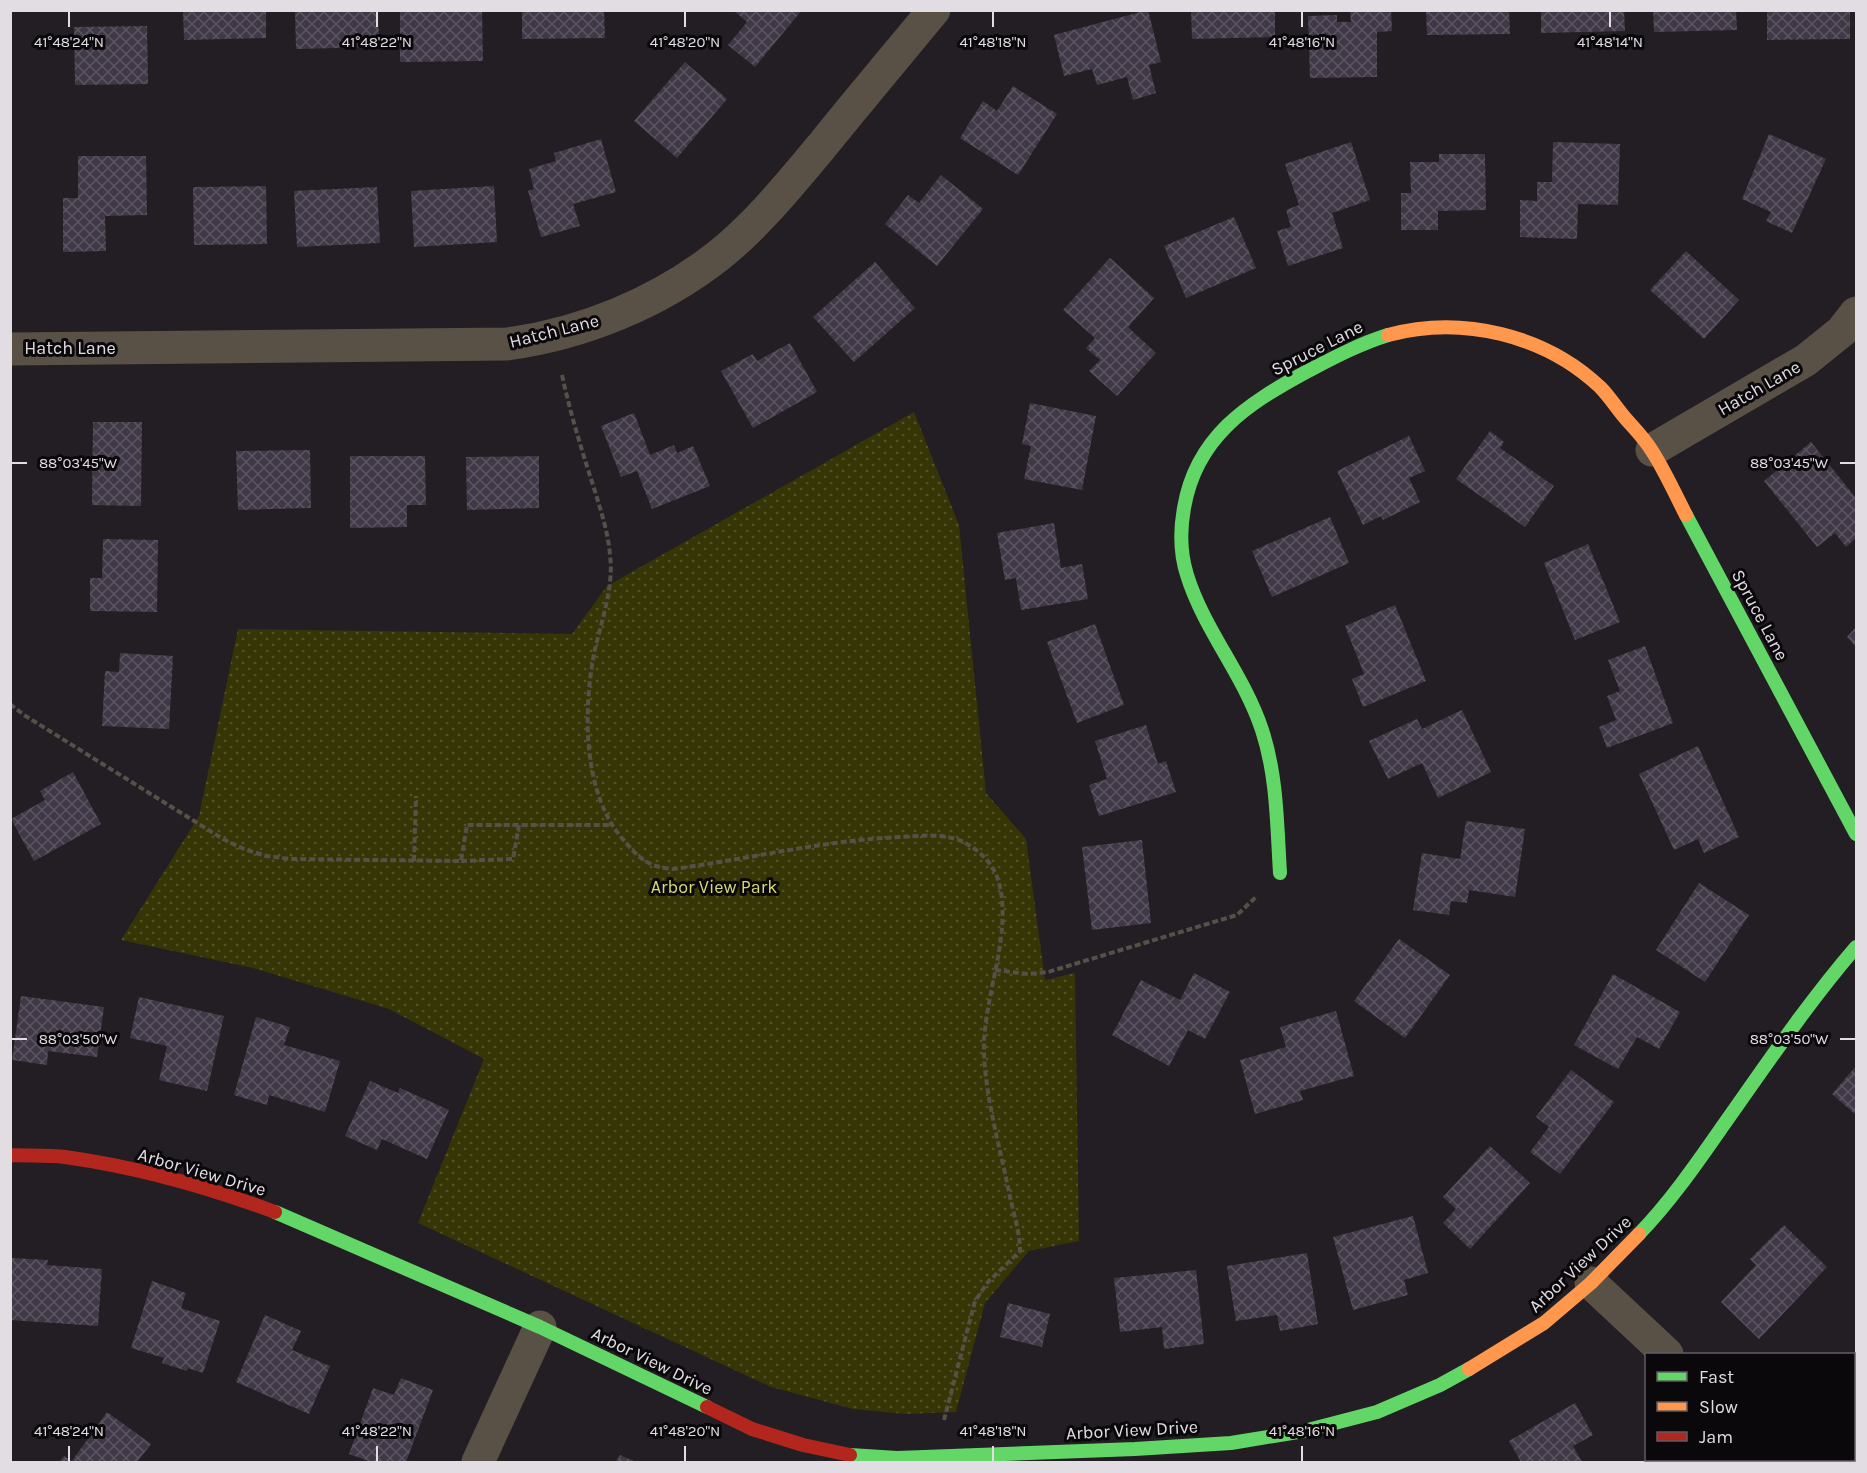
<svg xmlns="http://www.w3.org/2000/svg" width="1867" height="1473" font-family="Karla,sans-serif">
<defs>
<pattern id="park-dots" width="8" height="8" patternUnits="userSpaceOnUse" patternTransform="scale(1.5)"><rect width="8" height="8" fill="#363505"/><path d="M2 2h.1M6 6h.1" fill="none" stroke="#535229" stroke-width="1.8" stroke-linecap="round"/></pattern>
<pattern id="building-cross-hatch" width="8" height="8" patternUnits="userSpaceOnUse" patternTransform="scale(1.5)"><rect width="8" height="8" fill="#403846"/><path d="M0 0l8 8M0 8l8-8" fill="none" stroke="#5b5461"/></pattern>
</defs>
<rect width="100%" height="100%" fill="#221e23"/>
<path fill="url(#park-dots)" d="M914,412L959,525L986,793L1026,839L1045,980L1075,973L1079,1241L1029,1251L985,1303L956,1412L905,1414L853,1409L771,1387L418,1223L484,1059L389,1009L253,968L121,940L199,816L238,629L572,634L607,586Z"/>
<g fill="url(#building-cross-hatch)">
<path d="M183,10H266V38L184,40Z"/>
<path d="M295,10H378L379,47L296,49Z"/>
<path d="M400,10H482L483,61L400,62Z"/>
<path d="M522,10H604L605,38L522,39Z"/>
<path d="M733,10H802L755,67L728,45L747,22Z"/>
<path d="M1148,10L1161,62L1149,65L1156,93L1133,100L1127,77L1097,85L1092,69L1064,76L1054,35Z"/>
<path d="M1191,10H1275V37L1192,39Z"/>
<path d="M1350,10H1391L1392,31L1377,32V77L1310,78L1308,16L1337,15V22H1351Z"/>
<path d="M1426,10H1509L1510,34L1427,35Z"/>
<path d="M1541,10H1624L1625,31L1541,33Z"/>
<path d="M1653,10H1736L1737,30L1654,32Z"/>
<path d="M1767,10H1850V39L1767,40Z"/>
<path d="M147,26L148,84L75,85L74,27Z"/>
<path d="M685,62L727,99L677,158L634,121Z"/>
<path d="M1013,86L1057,114L1018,175L960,138L983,101L997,111Z"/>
<path d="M1769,134L1826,159L1792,233L1766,221L1771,212L1742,199Z"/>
<path d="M601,139L616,192L573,204L580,226L541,237L528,191L534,189L529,169L556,161L554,153Z"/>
<path d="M1351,142L1370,200L1332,213L1343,248L1288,266L1277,231L1291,227L1286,210L1299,205L1285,164Z"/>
<path d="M1553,142L1620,144L1618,205L1578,204L1577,239L1520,237V200L1537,201V182H1552Z"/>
<path d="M1439,154H1485L1486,210L1438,211V230H1401V193H1411L1410,162H1439Z"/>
<path d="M78,156H146L147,215L105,216L106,251L63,252V198H78Z"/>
<path d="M941,175L983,209L937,266L885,224L908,195L919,203Z"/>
<path d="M266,186L267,244L194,245L193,187Z"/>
<path d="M494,186L497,242L414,247L411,191Z"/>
<path d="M377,187L380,243L297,247L294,191Z"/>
<path d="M1234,217L1256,268L1186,298L1164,246Z"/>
<path d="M1686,251L1739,300L1704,339L1650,290Z"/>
<path d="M1110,258L1154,298L1128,327L1156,353L1117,396L1089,371L1100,360L1086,348L1095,338L1063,310Z"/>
<path d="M875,262L915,308L854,362L813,317Z"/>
<path d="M790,343L817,392L753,428L721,371L753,354L757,361Z"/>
<path d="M1030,403L1096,416L1082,490L1024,479L1031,446L1022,444Z"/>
<path d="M634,413L650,455L674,445L677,453L693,446L710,486L652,509L637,471L621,477L601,426Z"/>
<path d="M93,422H142L141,506L92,505Z"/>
<path d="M1490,431L1504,442L1500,448L1554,486L1525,527L1456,479Z"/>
<path d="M1409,436L1425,471L1409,478L1420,502L1383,520L1381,516L1363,525L1337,471Z"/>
<path d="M1811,442L1856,498V538L1846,547L1835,533L1817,547L1764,481Z"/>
<path d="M310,450L311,508L238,510L236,451Z"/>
<path d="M350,456H425L426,505H407V527L350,528Z"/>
<path d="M539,456V508L467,510L466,457Z"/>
<path d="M1330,517L1349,563L1272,597L1252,551Z"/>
<path d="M1054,523L1061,568L1082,564L1088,599L1021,610L1016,578L1005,580L997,533Z"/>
<path d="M103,539L158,540L157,612L90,611V578H102Z"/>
<path d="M1588,544L1620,622L1575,640L1544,563Z"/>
<path d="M1395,605L1426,681L1363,707L1352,679L1364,674L1345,626Z"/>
<path d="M1095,624L1124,705L1077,723L1047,642Z"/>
<path d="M1856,627V647L1847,637Z"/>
<path d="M1645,646L1673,723L1607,748L1599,727L1616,720L1607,696L1620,691L1608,660Z"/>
<path d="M120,653L173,656L169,729L102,726L105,671L119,672Z"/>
<path d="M1462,710L1491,772L1438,798L1422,763L1388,779L1369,741L1417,719L1422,729Z"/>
<path d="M1146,725L1158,764L1166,761L1176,792L1099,816L1089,785L1107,779L1095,741Z"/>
<path d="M1698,746L1739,837L1704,853L1698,839L1674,850L1639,774Z"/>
<path d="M73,772L101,824L34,861L11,819L45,800L40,791Z"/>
<path d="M1466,821L1525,829L1515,897L1469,890L1467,903L1451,901L1449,915L1413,910L1422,853L1460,859Z"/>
<path d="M1142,840L1151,923L1092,930L1082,847Z"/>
<path d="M1699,883L1749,915L1705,982L1656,950Z"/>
<path d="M1399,939L1450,975L1405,1038L1354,1001Z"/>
<path d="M1194,973L1230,992L1205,1039L1188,1030L1169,1066L1112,1035L1141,980L1180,1000Z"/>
<path d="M1613,974L1680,1012L1659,1049L1637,1037L1618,1069L1574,1045Z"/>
<path d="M21,996L104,1007L97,1057L48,1051L47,1065L12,1060Z"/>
<path d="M139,997L224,1016L207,1091L159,1080L167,1046L130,1038Z"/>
<path d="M1336,1011L1354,1076L1300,1091L1303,1100L1255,1114L1240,1060L1286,1047L1280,1027Z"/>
<path d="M256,1017L290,1027L284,1045L340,1061L325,1112L269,1095L267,1105L234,1095Z"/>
<path d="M1856,1066V1115L1832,1094Z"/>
<path d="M1571,1070L1614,1102L1560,1174L1530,1152L1549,1127L1536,1117Z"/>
<path d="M370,1081L398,1093L400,1088L449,1110L427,1159L382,1139L377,1150L345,1136Z"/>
<path d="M1490,1146L1530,1183L1470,1249L1443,1223L1456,1209L1443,1197Z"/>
<path d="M1413,1216L1428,1273L1404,1280L1408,1295L1353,1310L1333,1237Z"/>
<path d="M1784,1225L1827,1267L1759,1339L1721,1302L1756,1265L1750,1259Z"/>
<path d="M1307,1253L1318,1324L1280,1331L1277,1315L1236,1321L1227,1266Z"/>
<path d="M12,1258L48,1260L47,1265L102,1269L98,1326L10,1320Z"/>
<path d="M1196,1270L1204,1344L1164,1349L1162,1327L1120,1332L1114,1278Z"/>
<path d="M152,1281L186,1293L181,1308L220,1321L203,1373L188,1368L187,1371L162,1363L164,1358L131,1348Z"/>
<path d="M1008,1303L1050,1314L1042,1347L1000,1337Z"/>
<path d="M265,1315L301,1331L292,1350L330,1366L309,1414L236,1382Z"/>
<path d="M1856,1371V1400L1854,1372Z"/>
<path d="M401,1378L433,1390L406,1462H371L349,1454L373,1388L394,1395Z"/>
<path d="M1575,1403L1593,1435L1573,1446L1582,1462H1521L1509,1441Z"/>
<path d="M1856,1411V1451L1854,1442V1412Z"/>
<path d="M107,1412L151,1444L137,1462H59L64,1456L72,1461Z"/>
<path d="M620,1455L636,1462H616Z"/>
</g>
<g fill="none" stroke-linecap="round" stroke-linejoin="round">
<g stroke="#565049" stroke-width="4" stroke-dasharray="6 3" stroke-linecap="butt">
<path d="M562,375C570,412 581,448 593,485C600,508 608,531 610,555C614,586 602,620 595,649C583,707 582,790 621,837C638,857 646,867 673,869C749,859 825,840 902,837C919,836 936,834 952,838C973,843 994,862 999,883C1013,936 982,999 984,1054C986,1101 1001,1151 1010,1197C1014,1215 1020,1233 1020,1251L988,1282L975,1301L944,1420"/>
<path d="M10,704L24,715L223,839L244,849L266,856L291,859L461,861L467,825H611"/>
<path d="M414,861L416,796"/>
<path d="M461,861L513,859L519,825"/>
<path d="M995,970L1028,974L1048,972L1237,915L1257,896"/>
</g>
<g stroke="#595145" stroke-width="33">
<path d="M10,349L507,344C582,334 658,303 718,256C757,225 789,185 821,147C858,101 896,56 934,10"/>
<path d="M1652,450L1806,360L1842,331L1856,313"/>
<path d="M1591,1283L1667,1354"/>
<path d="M478,1462L540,1327"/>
</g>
<g stroke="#63d668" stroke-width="14">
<path d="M1686,515L1856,834"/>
<path d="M1280,873C1277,825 1277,775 1262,730C1244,675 1204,630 1187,575C1180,553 1180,530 1184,508C1196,437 1247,404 1306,372C1333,358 1359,344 1388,335"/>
<path d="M275,1212L540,1327L707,1407"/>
<path d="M1639,1234C1669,1203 1695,1166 1720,1130C1764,1068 1806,1005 1856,947"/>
<path d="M850,1455L897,1458L1135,1449L1231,1443L1304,1431L1377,1412L1440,1385L1469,1369"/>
</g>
<g stroke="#ff974d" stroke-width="14">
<path d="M1388,335C1462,315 1545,335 1600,387C1610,397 1617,409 1626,419C1635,429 1645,439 1652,451C1665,471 1675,494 1686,515"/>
<path d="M1469,1369L1544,1323L1591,1283L1639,1234"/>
</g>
<g stroke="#b3261e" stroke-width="14">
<path d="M10,1155C28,1156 47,1155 65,1157C137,1167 208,1187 275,1212"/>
<path d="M707,1407L752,1429L803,1445L850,1455"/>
</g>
</g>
<path fill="none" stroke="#e1dde3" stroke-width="2" d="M69,12V27M377,12V27M685,12V27M993,12V27M1302,12V27M1610,12V27M12,463H27M1840,463H1855M12,1039H27M1840,1039H1855M69,1446V1461M377,1446V1461M685,1446V1461M993,1446V1461M1302,1446V1461"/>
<g text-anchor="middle" stroke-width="6" stroke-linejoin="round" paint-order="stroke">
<g font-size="18" fill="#e1dde3" stroke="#0a080b">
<text transform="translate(554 331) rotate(-14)" y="6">Hatch Lane</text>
<text x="70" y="354">Hatch Lane</text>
<text transform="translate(1317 348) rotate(-27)" y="6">Spruce Lane</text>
<text transform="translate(1759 388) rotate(-30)" y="6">Hatch Lane</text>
<text transform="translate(1760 615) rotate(62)" y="6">Spruce Lane</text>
<text transform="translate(202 1172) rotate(16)" y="6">Arbor View Drive</text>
<text transform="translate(1580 1264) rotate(-43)" y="6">Arbor View Drive</text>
<text transform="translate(652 1361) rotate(26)" y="6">Arbor View Drive</text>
<text transform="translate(1132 1430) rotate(-3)" y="6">Arbor View Drive</text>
</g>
<g font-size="18" fill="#d8db70" stroke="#0a080b">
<text x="714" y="893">Arbor View Park</text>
</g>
</g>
<g font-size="15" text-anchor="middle" fill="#e1dde3" stroke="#0a080b" stroke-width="6" stroke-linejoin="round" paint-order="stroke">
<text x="69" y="47">41°48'24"N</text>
<text x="377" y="47">41°48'22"N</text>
<text x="685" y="47">41°48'20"N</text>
<text x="993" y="47">41°48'18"N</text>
<text x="1302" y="47">41°48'16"N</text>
<text x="1610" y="47">41°48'14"N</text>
<text x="1789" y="468">88°03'45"W</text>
<text x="78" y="468">88°03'45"W</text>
<text x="1789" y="1044">88°03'50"W</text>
<text x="78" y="1044">88°03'50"W</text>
<text x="69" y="1436">41°48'24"N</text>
<text x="377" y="1436">41°48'22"N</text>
<text x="685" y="1436">41°48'20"N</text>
<text x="993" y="1436">41°48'18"N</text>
<text x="1302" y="1436">41°48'16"N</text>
</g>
<rect width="1867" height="1473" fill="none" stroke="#e1dde3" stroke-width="24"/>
<rect x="1645" y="1353" width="210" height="108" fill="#0a080b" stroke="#605d61" stroke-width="1.5"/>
<rect x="1657" y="1372" width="30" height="9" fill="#63d668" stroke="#605d61" stroke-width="1.5"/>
<text x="1699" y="1383" font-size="18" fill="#e1dde3">Fast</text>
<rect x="1657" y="1402" width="30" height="9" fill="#ff974d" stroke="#605d61" stroke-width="1.5"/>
<text x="1699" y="1413" font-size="18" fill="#e1dde3">Slow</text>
<rect x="1657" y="1432" width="30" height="9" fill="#b3261e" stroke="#605d61" stroke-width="1.5"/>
<text x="1699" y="1443" font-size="18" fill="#e1dde3">Jam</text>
</svg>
